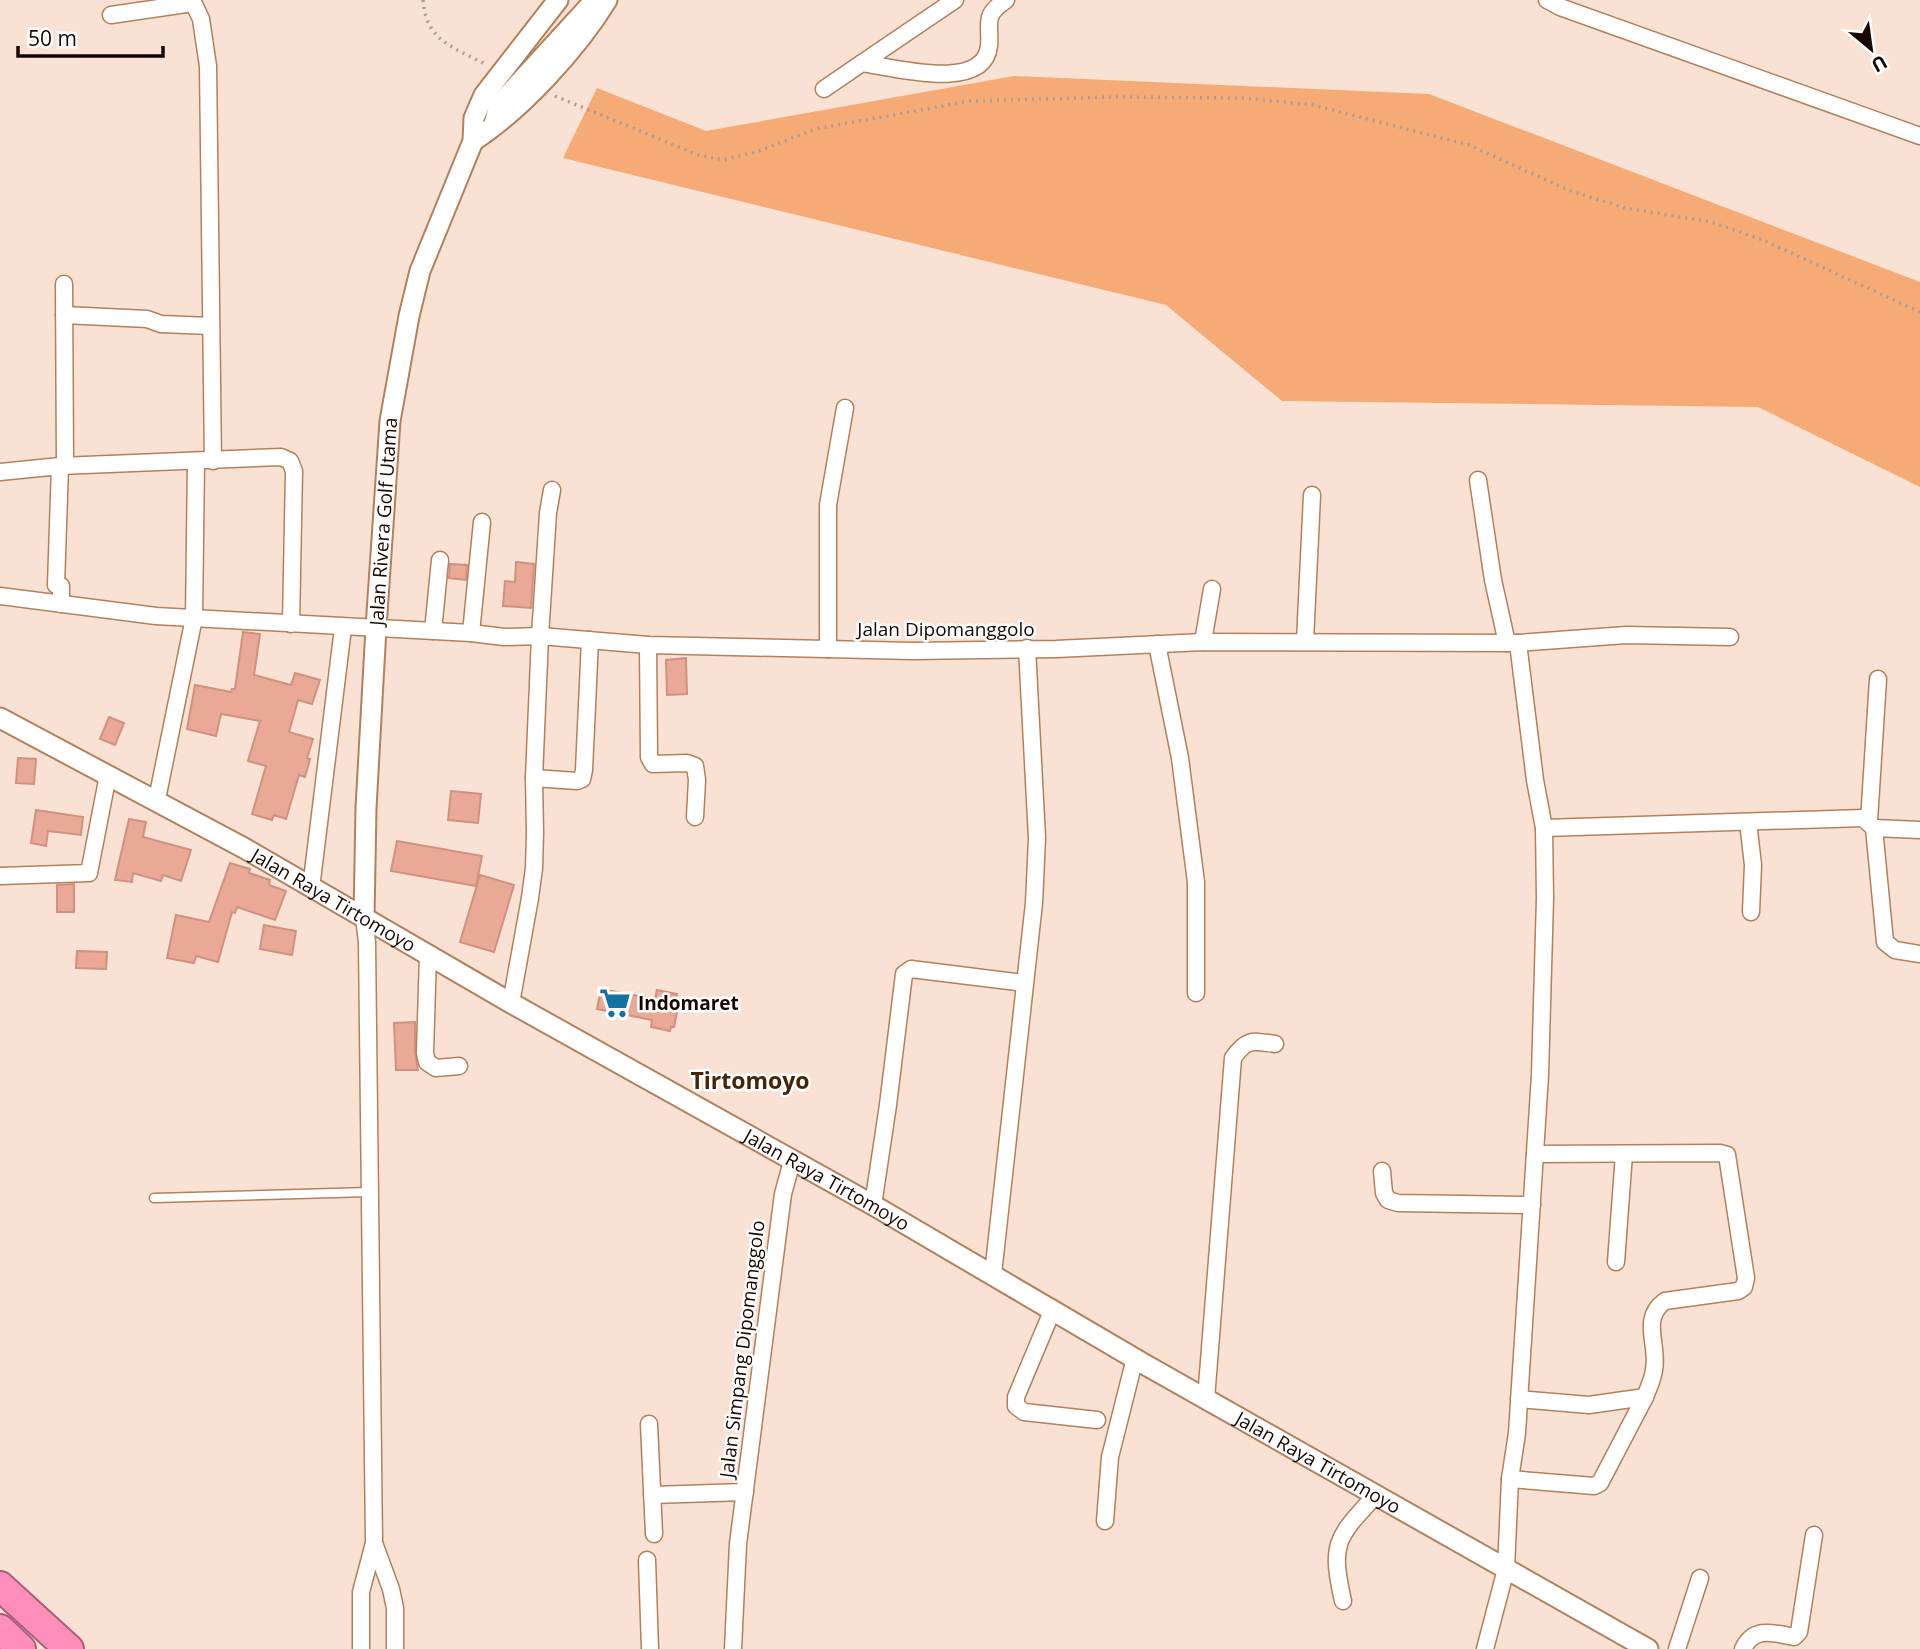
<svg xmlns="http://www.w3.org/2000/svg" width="1920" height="1649" font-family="'Open Sans',sans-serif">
<rect width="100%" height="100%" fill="#f9e2d3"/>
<path fill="#f6ab76" d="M1014,76L1429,94L1920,282V487L1758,407L1282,401L1166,305L563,158L597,88L706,131Z"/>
<g fill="#eaa997" stroke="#d09180" stroke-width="2">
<path d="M516,562L534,564L531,608L503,606L505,581L515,582Z"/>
<path d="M450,564L467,565L466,580L449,578Z"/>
<path d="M243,632L260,634L254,675L291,685L295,673L320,680L312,704L298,700L289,732L313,739L307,758L310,759L305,777L299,775L286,819L274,815L272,820L252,814L266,766L248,761L260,721L221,714L216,736L187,729L195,685L231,692L232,689H235Z"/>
<path d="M686,658L687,694L667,695L666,660Z"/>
<path d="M109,717L124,723L115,745L100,739Z"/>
<path d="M18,758L36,759L34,784L16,783Z"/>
<path d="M451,791L481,794L478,823L448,820Z"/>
<path d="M36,810L83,817L81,835L48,831L46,846L31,843Z"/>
<path d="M129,819L146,822L143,837L191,850L181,881L163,875L161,881L133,873L132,882L115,880Z"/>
<path d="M397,841L482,856L476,886L391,871Z"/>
<path d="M230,863L250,869L249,873L270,880L269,885L286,891L275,920L237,907L235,913L232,912L218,962L196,956L194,963L167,958L176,915L209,922Z"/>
<path d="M480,875L514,885L494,952L460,942Z"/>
<path d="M74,884V912H57V885Z"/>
<path d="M264,925L296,931L292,955L260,949Z"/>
<path d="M77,951L107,952L106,969L76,968Z"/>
<path d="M601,989L655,999L657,990L677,994L673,1011L677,1012L674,1027H671L670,1031L651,1027L652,1020L597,1009Z"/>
<path d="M415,1022V1053L418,1070H396L394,1023Z"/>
</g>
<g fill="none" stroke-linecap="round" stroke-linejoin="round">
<defs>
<path id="service" d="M154,1198L369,1192"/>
<g id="minor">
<path d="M192,0L201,19L208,66L213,461"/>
<path d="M1547,0L1560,7L1920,136"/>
<path d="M111,15L193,3"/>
<path d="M862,63L955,0"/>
<path d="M824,89L862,63C892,67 984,93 989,46C991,23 982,16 1006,0"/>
<path d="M64,284L65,466"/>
<path d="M64,315L147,319L161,324L211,326"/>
<path d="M60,466L56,585L61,586V604"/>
<path d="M0,472L60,466L281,457L290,461L294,471L291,624"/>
<path d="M1478,480L1493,580L1507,643"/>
<path d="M0,596L156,616L471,633L504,637L540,636L648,645L913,651L1056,649L1203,642L1518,643L1626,635L1730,637"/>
<path d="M433,631L440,560"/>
<path d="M471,633L482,522"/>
<path d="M1305,641L1312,495"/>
<path d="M1203,642L1212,589"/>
<path d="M1157,644L1180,758L1196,882V993"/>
<path d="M648,645L649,757L653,764L687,763L695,766L697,780L695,817"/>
<path d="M828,649V505L845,408"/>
<path d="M534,778L577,781L582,779L584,770L590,640"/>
<path d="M157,799L194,618L196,461"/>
<path d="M1869,821L1878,679"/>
<path d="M1748,822L1753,865L1751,912"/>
<path d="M1544,828L1863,818L1874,828L1885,942L1895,950L1920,954"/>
<path d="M1874,828L1920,830"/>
<path d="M0,876L89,873L108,775"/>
<path d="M311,888L343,628"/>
<path d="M428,954L425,1053L427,1062L436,1068L459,1066"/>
<path d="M511,1003L530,898L534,868L535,833L534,778L540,636L548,513L552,490"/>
<path d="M1382,1171L1384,1193L1388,1200L1398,1203L1532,1205"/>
<path d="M873,1205L888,1105L904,974L911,969L1024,983"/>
<path d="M1616,1262L1624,1154"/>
<path d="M993,1274L1034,903L1037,838L1027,648"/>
<path d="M1053,1309L1016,1397V1406L1024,1412L1097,1420"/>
<path d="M1206,1399L1233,1058C1247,1038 1253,1041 1275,1044"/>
<path d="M1519,1399L1589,1405L1645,1397C1648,1389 1653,1379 1654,1370C1659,1344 1640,1319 1665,1301L1738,1291L1744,1287L1746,1278L1727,1155L1720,1153L1535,1154"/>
<path d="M649,1424L654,1534"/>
<path d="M1510,1479L1594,1486L1600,1483L1645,1397"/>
<path d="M652,1495L745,1492"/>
<path d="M1105,1521L1110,1457L1135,1358"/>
<path d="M374,1543L391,1589L395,1608V1649"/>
<path d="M647,1560L650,1649"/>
<path d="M1343,1601C1330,1543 1336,1538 1376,1495"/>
<path d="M361,1649V1592L374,1543L367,942L364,917"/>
<path d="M733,1649L738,1544L783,1194L792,1161"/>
<path d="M1485,1649L1506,1569L1510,1479L1517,1433L1540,1075L1545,898L1544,828L1535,780L1518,643"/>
<path d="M1677,1649L1700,1578"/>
<path d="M1743,1649C1754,1626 1773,1633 1794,1637L1799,1632L1814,1535"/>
</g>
<g id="tertiary">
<path d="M494,124L499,105L595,0"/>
<path d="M473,141C521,110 577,49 607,0"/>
<path id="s1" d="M0,718L244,848L511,1003L873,1205L1144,1364L1648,1649"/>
<path id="s2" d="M364,917L366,808L376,628L390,421L409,316L420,271L473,141L474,118L484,95L558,0"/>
</g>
<g id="motorway">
<path d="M0,1586L69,1649"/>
<path d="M0,1629L21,1649"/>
</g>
</defs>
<use href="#service" stroke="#b3805b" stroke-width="11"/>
<use href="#minor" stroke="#b3805b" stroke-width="19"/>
<use href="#tertiary" stroke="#b3805b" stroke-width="23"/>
<use href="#motorway" stroke="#ac5e78" stroke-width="32"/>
<g stroke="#b19c90" stroke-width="3.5" stroke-dasharray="2 5" stroke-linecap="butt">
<path d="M423,0C426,41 453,47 485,64"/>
<path d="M555,96L698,155L724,160L759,151L815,129L970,101L1114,97L1243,98L1313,105L1469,145L1568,190L1625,208L1711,222L1763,240L1920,312"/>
</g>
<use href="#service" stroke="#fff" stroke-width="8"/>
<use href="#minor" stroke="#fff" stroke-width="16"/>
<use href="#tertiary" stroke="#fff" stroke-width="19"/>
<use href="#motorway" stroke="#fd8eb9" stroke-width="28"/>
</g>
<defs>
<symbol id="supermarket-bare" viewBox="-9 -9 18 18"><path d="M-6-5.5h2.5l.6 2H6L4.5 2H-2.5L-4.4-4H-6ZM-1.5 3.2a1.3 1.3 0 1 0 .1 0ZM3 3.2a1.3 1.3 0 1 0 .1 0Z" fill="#1273a1" stroke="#fff" stroke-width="2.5" paint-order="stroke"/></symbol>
</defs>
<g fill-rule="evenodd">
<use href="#supermarket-bare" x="593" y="981" width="44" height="44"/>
</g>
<g text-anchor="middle" stroke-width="5" stroke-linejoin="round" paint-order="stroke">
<g font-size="19" fill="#170600" stroke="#fff">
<text dy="7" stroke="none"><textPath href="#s2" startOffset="396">Jalan Rivera Golf Utama</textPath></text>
<text x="946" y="636">Jalan Dipomanggolo</text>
<text dy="7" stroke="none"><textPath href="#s1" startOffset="380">Jalan Raya Tirtomoyo</textPath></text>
<text dy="7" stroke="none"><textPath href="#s1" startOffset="947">Jalan Raya Tirtomoyo</textPath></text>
<text transform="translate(742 1349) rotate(-83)" y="7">Jalan Simpang Dipomanggolo</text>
<text dy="7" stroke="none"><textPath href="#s1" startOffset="1514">Jalan Raya Tirtomoyo</textPath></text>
</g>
<g font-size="19" font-weight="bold" fill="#170600" stroke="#fff" text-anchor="start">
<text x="638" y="1010">Indomaret</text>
</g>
<g font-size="23" font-weight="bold" fill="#462408" stroke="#fff">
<text x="750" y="1089">Tirtomoyo</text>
</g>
</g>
<g transform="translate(1871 49) rotate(151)" stroke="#ffffff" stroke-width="5" paint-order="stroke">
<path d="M0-5L12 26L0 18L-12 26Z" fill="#170600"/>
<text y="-10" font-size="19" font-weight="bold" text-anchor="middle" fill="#170600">U</text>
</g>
<path d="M18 46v10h145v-10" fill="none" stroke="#170600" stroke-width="3.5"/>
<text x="28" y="46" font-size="21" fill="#170600" stroke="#ffffff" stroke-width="5" paint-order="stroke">50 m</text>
</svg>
